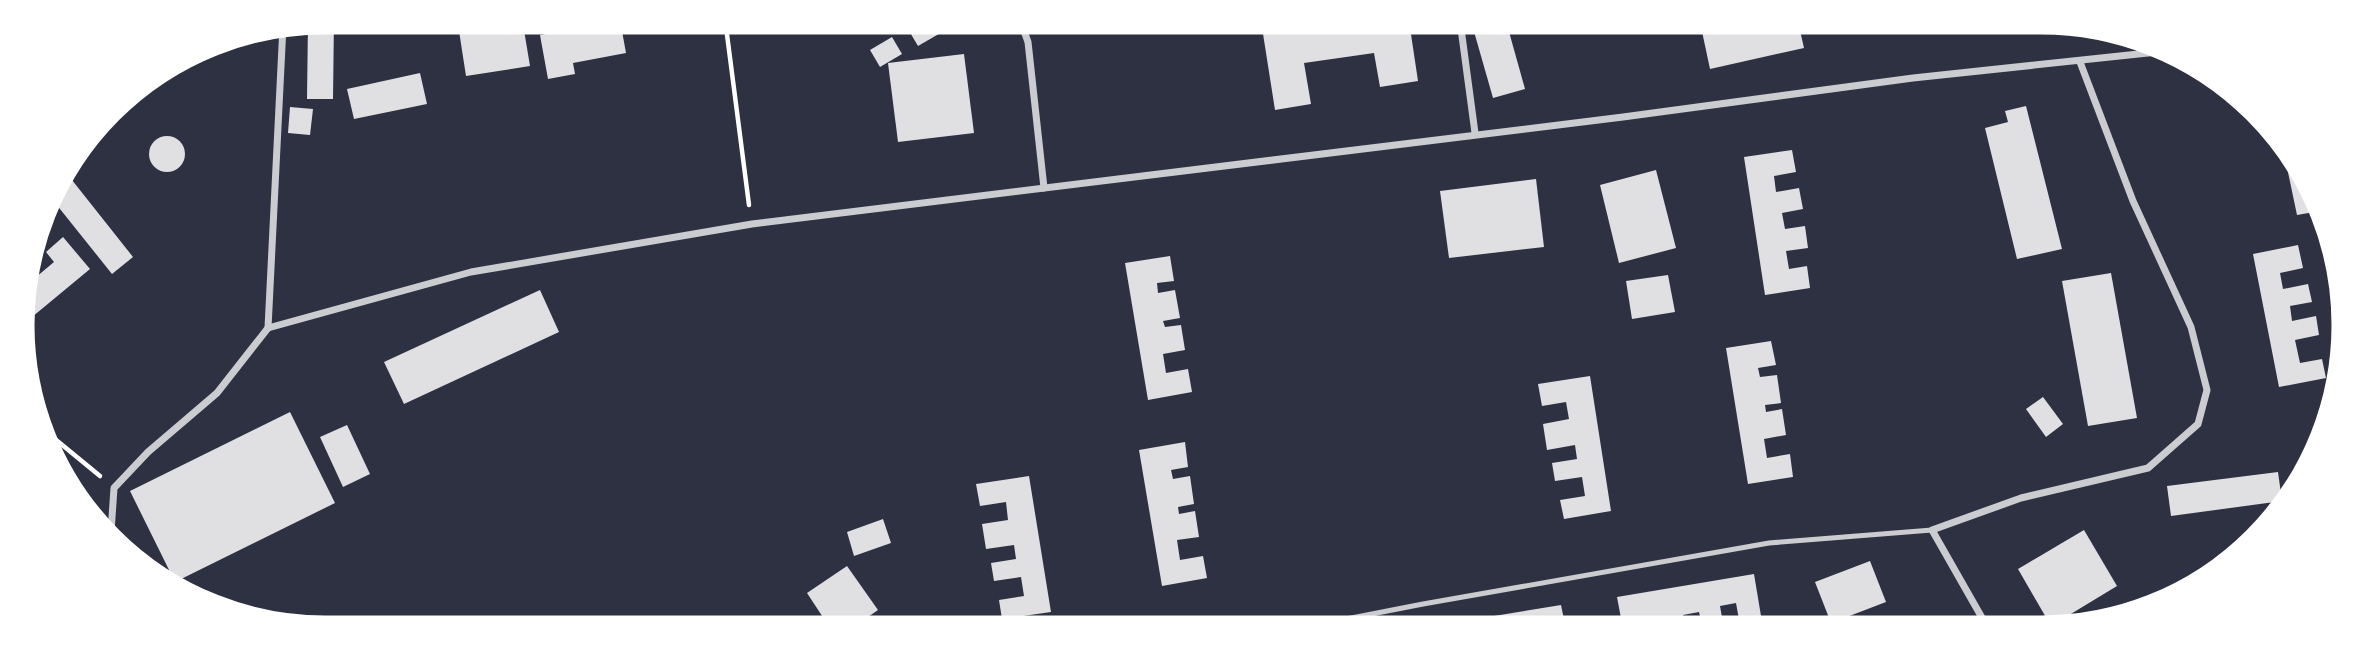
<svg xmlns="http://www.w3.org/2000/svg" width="2366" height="650" font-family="'Asap Condensed',sans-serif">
<rect width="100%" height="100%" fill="#2d3142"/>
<g fill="#e0e0e3">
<path d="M325,18H334L333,99H307L308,21Z"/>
<path d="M457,18H522L530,66L466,76Z"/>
<path d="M777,19H827V33L777,32Z"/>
<path d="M845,19H871L851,30Z"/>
<path d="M902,19L963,20L918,46Z"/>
<path d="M620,20L626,53L573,63L575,74L548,79L540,35Z"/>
<path d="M1261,21H1409L1418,81L1380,87L1374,53L1304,63L1311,104L1275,110Z"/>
<path d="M1471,21H1506L1525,89L1493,98Z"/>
<path d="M1700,22H1798L1804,48L1710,69Z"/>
<path d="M892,37L902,54L880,67L870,50Z"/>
<path d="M964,54L974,133L898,142L888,63Z"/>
<path d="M420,73L427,104L354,119L347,89Z"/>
<path d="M2026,106L2062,249L2017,259L1985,128L2008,122L2005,111Z"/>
<path d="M290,107L313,109L310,135L288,133Z"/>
<circle cx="167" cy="154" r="18"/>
<path d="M2281,139L2296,154L2320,211L2297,215Z"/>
<path d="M1792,150L1796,172L1774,176L1776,192L1799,188L1803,209L1782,213L1785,229L1805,226L1808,248L1786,251L1789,269L1807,266L1810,288L1765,295L1744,157Z"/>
<path d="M1656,170L1676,248L1619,263L1600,185Z"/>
<path d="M68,175L133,257L112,274L48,194L49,191Z"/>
<path d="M1536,179L1544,247L1449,258L1440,191Z"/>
<path d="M63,237L90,269L26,322L19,314L18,304L23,288L54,262L46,252Z"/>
<path d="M2298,245L2303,268L2280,273L2283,289L2308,284L2312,302L2290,306L2292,321L2316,316L2319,335L2295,340L2300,363L2322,359L2326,378L2279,387L2253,254Z"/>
<path d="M1170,256L1174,281L1157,283L1158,293L1175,290L1180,318L1163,321L1165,327L1181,325L1185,350L1163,354L1166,373L1188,369L1192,392L1148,400L1125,263Z"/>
<path d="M2111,273L2137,418L2088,426L2062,281Z"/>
<path d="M1668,275L1675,312L1632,319L1626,281Z"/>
<path d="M540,290L559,332L404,404L384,362Z"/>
<path d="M21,324L34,340L24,348L23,345Z"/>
<path d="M1771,341L1776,365L1758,368L1760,377L1777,375L1781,403L1765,405L1766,412L1782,409L1786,435L1764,439L1767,458L1790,454L1793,477L1748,484L1726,348Z"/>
<path d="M1590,376L1611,511L1564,519L1560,500L1585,496L1582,477L1555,481L1552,463L1577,459L1575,445L1547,450L1543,424L1569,419L1566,402L1542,406L1538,384Z"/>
<path d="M2043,397L2063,424L2046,437L2026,409Z"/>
<path d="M290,412L335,503L175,582L130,491Z"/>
<path d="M347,425L370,474L343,487L320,437Z"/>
<path d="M1185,442L1188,467L1171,470L1173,479L1190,476L1194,504L1178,507L1179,514L1195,511L1199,537L1177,540L1180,560L1203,556L1207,578L1162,586L1139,450Z"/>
<path d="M2278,472L2282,501L2171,516L2167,486Z"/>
<path d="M1029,476L1051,612L1002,619L999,600L1024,596L1021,577L994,581L991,563L1016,559L1014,545L986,549L982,524L1008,520L1006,502L980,506L976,484Z"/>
<path d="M883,519L891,543L854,556L847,532Z"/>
<path d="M2084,530L2117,586L2051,626L2018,569Z"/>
<path d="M1870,561L1886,602L1831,623L1815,582Z"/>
<path d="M847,566L878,610L852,628H830L807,593Z"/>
<path d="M1754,574L1762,622L1740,625L1736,603L1720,606L1724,629H1703L1699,612L1683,615L1685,629H1664L1662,617L1644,620L1645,629H1623L1617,597Z"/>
<path d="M1561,605L1566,629H1427V627Z"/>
</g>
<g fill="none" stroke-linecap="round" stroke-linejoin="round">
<g stroke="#fff" stroke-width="4.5">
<path d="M725,19L749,205"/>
<path d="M33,421L100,476"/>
</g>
<path stroke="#caccd0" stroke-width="5" d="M1295,629L1423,604L1769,543L1932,530"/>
<g stroke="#caccd0" stroke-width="7">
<path d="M1020,20L1028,42L1044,188"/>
<path d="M1460,21L1475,133"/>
<path d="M268,328L283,26"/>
<path d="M114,541L111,532L114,488L148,452L217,393L268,328L471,272L752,224L1623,117L1913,78L2167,51"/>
<path d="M1989,630L1932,530L2021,498L2148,468L2198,424L2207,390L2191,327L2133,201L2080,62"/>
</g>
</g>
<path d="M0 0H2366V650H0ZM325 30H2041A295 295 0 0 1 2336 325V325A295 295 0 0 1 2041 620H325A295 295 0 0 1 30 325V325A295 295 0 0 1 325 30Z" fill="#fff" fill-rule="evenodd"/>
<path fill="none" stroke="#fff" stroke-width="9" d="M325 30H2041A295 295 0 0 1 2336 325V325A295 295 0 0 1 2041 620H325A295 295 0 0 1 30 325V325A295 295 0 0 1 325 30Z"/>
</svg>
